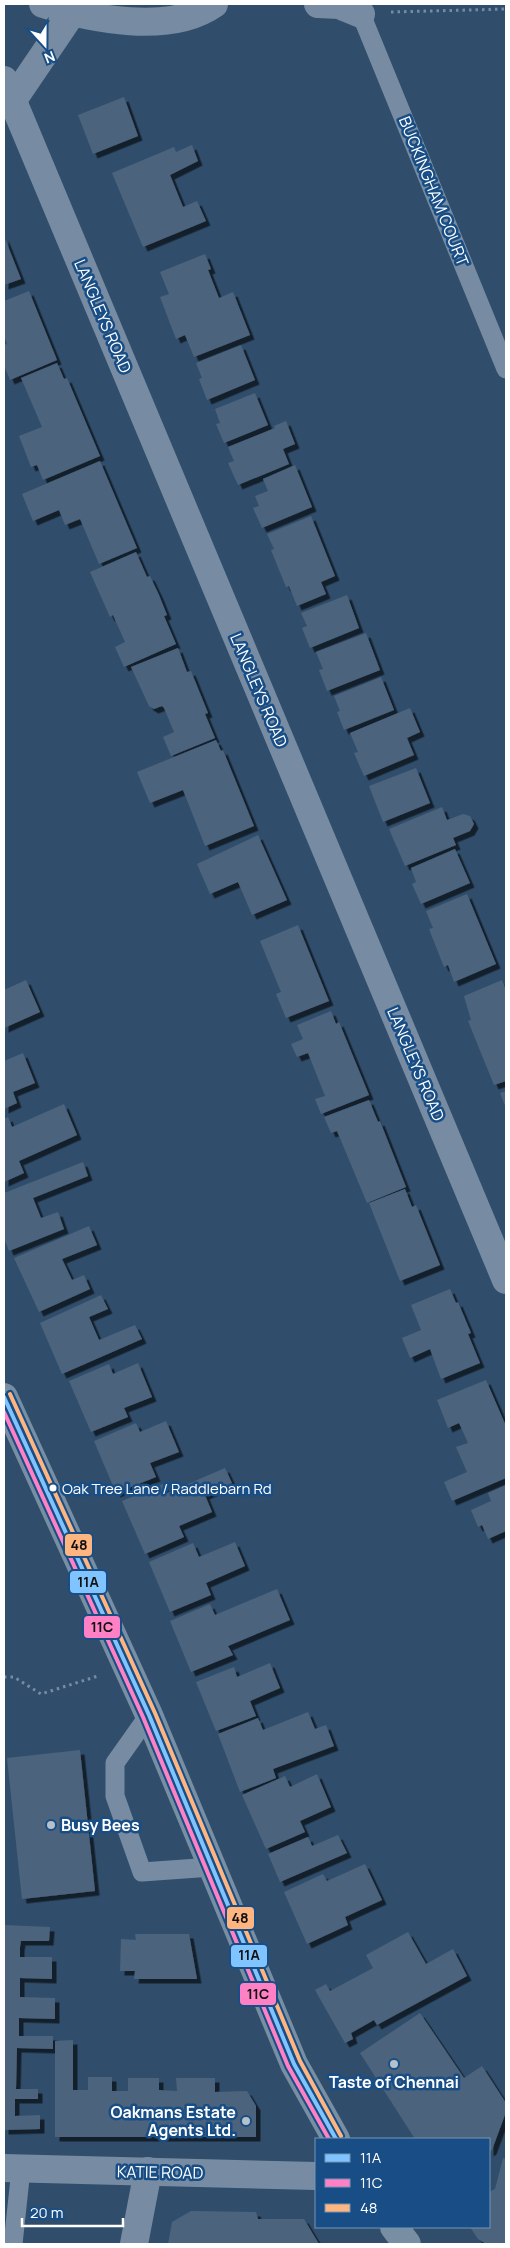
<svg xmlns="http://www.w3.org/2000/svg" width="510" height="2248" font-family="Manrope,sans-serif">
<defs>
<filter id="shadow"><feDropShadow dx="4.5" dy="4.5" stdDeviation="0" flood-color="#0009"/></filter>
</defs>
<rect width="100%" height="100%" fill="#304e6c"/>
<g fill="#4b637c" filter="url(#shadow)">
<path d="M124,97L138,136L93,154L78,115Z"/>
<path d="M192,145L198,161L170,175L183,207L197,201L206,221L143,247L112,173L174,147L176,152Z"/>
<path d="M4,236L21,279L4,285Z"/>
<path d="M205,254L211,269L208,270L219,298L233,292L250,335L194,357L185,335L176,339L160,297L169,294L160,272Z"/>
<path d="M29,291L57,360L10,380L4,365V345L7,344L4,335V301Z"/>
<path d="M241,345L255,380L207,400L199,379L202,378L196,363Z"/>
<path d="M57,363L64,379L67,378L100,456L43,480L37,465L31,467L19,436L42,427L21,378Z"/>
<path d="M255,393L268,425L224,443L216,424L220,423L215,409Z"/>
<path d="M286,421L295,444L283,449L289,464L238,485L228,463L234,461L228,447L275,428L274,426Z"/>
<path d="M100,461L137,548L99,564L80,519L65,525L59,510L33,521L22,494Z"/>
<path d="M295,465L312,507L262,528L253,508L259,506L255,496L268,491L263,479Z"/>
<path d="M311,516L335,576L321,582L326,594L297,606L289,586L286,587L271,550L274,549L267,534Z"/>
<path d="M136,552L147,577L150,576L159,595L167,615L164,616L176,644L124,667L115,647L125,642L113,615L110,617L90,572Z"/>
<path d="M347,595L359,628L310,648L302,628L307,626L301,613Z"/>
<path d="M366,633L380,670L327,691L319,670L323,669L316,652Z"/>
<path d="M178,648L187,672L191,671L208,713L205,714L215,738L171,756L163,737L174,732L164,708L162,706L154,709L149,706L131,667Z"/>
<path d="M381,677L394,710L344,730L337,712L340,711L334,696Z"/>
<path d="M410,708L420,732L407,738L414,755L364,776L354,753L358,752L350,733Z"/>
<path d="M216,740L221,751L223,750L254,826L205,846L183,790L150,803L137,772Z"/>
<path d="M416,768L430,803L383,822L369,786Z"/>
<path d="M442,807L447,820L463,814L470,816L474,824L470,831L453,838L456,845L405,866L389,829Z"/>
<path d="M258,835L287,900L252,915L238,882L210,894L197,864Z"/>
<path d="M455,849L470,883L421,904L412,884L416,882L411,868Z"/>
<path d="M467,894L496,964L454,982L448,965L444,967L429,929L433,928L426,911Z"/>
<path d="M298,925L329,1001L286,1018L276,994L281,992L260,941Z"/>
<path d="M26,980L40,1012L4,1028V990Z"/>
<path d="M502,980L506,990V1081L494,1085L468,1021L471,1020L464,996Z"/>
<path d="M331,1011L336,1024L339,1022L369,1095L321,1114L315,1099L325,1096L308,1053L297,1057L291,1044L303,1039L297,1025Z"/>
<path d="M23,1053L35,1083L13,1092L17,1103L4,1109V1061Z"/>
<path d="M506,1091V1108L500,1093Z"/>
<path d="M369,1100L378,1122L380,1121L406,1187L367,1203L337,1131L331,1133L324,1117Z"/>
<path d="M64,1104L77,1135L19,1161L24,1173L4,1182V1119L8,1117L12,1127Z"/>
<path d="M83,1162L88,1176L33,1198L41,1218L58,1212L64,1229L9,1251L4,1238V1193Z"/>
<path d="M405,1189L412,1207L416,1205L440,1265L400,1281L369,1203Z"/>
<path d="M89,1226L97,1245L62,1259L72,1280L84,1275L90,1289L39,1312L14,1258Z"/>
<path d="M450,1289L456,1303L458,1302L471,1333L468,1334L480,1363L441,1379L430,1349L410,1358L402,1338L421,1330L411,1305Z"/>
<path d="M101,1295L108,1309L89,1317L99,1340L135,1325L142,1339L62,1374L40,1323Z"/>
<path d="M138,1363L152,1397L124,1408L128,1417L91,1432L69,1381L109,1364L113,1374Z"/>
<path d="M486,1380L506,1426V1478L452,1501L444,1482L467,1472L456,1447L468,1443L459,1423L448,1428L437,1400Z"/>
<path d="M166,1421L179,1452L150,1463L156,1477L116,1493L94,1441L136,1423L140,1432Z"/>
<path d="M225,1468L232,1483L205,1495L212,1512L179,1526L184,1537L145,1554L122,1501L163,1484L167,1493Z"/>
<path d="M506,1485V1531L488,1539L482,1525L478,1527L471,1510L491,1501L488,1493Z"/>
<path d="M235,1542L245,1566L206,1583L211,1595L170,1612L149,1562L193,1543L199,1557Z"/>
<path d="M277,1589L290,1620L228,1646L233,1655L191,1672L170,1621L210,1604L215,1615Z"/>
<path d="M270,1663L280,1688L250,1701L256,1716L216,1731L196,1682L234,1667L237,1677Z"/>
<path d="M308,1712L315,1729L326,1725L334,1746L273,1769L276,1778L240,1792L218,1734L258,1718L263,1730Z"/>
<path d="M80,1750L95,1891L22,1899L7,1758Z"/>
<path d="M317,1774L331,1807L300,1821L305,1832L266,1849L242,1795L285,1776L290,1787Z"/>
<path d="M338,1835L347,1853L280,1882L268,1854L308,1837L312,1846Z"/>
<path d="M365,1864L382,1900L345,1917L348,1925L307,1944L284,1892L323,1874L327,1881Z"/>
<path d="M4,1925L50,1927L49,1941H21L20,1947V1957H52V1979L20,1978V1997L55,1998V2019L19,2018V2036H53V2049L17,2048L16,2089H38V2099H15V2116L40,2115V2129L4,2130Z"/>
<path d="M408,1932L426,1964L453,1949L467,1976L377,2025L374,2020L351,2033L353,2039L345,2043L315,1990L326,1984L330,1991L373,1968L366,1955Z"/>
<path d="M135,1934H189L197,1979H134L135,1971H120L121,1939L136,1940Z"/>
<path d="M420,2013L464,2078L482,2066L506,2103V2112L492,2150L489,2152V2139H415L360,2053Z"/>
<path d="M73,2040V2090H88V2077H112V2091H128V2078H159V2090L177,2091L176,2078H215V2092L247,2091L256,2106V2137H55V2041Z"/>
<path d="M503,2158L506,2159V2244H486L478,2239L470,2227H489V2192L495,2189Z"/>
<path d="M191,2211L256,2212L258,2219H304L319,2244H168L172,2222Z"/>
</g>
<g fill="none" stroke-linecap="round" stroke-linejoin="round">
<g stroke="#778ca2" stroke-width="3" stroke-dasharray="2.5 4" stroke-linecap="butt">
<path d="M391,12L506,9"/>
<path d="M4,1677H14L41,1694L98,1676"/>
</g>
<g stroke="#778ca2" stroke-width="19">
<path d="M361,14L506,369"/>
<path d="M149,1715L115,1763V1796L142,1872L212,1867"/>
<path d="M13,2244L21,2169"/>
</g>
<g stroke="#778ca2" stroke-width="28">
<path d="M43,4C91,19 170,35 214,4"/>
<path d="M318,4L339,5L361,14"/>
<path d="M4,80L506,1280"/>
<path d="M13,100L72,13"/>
<path d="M4,2168L316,2176"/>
<path d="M134,2244L148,2171"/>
</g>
<g stroke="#788ea2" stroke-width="28">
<path d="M4,1397L149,1715L294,2064L336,2139"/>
<path d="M394,2227L407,2244"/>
</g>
<defs>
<path id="bus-1" d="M4,1397L149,1715L294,2064L336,2139"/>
<path id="bus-2" d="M4,1412L143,1717L288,2066L329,2139"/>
<path id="bus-3" d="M10,1394L155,1713L300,2061L341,2136"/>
</defs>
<use href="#bus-1" stroke="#184e85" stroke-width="8"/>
<use href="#bus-2" stroke="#184e85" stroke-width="8"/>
<use href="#bus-3" stroke="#184e85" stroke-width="8"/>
<use href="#bus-1" stroke="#80c4ff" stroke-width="4"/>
<use href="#bus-2" stroke="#ff80c5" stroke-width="4"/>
<use href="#bus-3" stroke="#ffb580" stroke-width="4"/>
</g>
<circle fill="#fff" stroke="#184e85" stroke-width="2" cx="53" cy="1488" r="4.5"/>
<g fill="#b7c1cc" stroke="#184e85" stroke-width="2">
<circle cx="51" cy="1825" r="5"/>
<circle cx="394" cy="2064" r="5"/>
<circle cx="246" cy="2121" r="5"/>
</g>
<g text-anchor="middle" stroke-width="5" stroke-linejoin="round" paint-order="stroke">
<g font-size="15" fill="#fff" stroke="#184e85" text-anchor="start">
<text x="62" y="1494">Oak Tree Lane / Raddlebarn Rd</text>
</g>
<g font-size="16" fill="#fff" stroke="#184e85">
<text transform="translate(434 191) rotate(68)" y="6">BUCKINGHAM COURT</text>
<text transform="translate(103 316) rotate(67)" y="6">LANGLEYS ROAD</text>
<text transform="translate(259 690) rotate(67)" y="6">LANGLEYS ROAD</text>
<text transform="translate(416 1064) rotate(67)" y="6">LANGLEYS ROAD</text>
<text transform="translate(160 2172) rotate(1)" y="6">KATIE ROAD</text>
</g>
<g font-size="16" font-weight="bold" fill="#fff" stroke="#184e85" text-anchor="start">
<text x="61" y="1831">Busy Bees</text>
<text x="394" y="2088" text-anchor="middle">Taste of Chennai</text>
<text x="236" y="2118" text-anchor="end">Oakmans Estate<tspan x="236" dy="18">Agents Ltd.</tspan></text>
</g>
</g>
<g stroke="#184e85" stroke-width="2">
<rect x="64" y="1533" width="29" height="24" rx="5" fill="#ffb580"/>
<rect x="69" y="1570" width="38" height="24" rx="5" fill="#80c4ff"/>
<rect x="83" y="1615" width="38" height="24" rx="5" fill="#ff80c5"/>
<rect x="226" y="1906" width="29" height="24" rx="5" fill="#ffb580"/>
<rect x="230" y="1944" width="38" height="24" rx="5" fill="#80c4ff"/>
<rect x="239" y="1982" width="38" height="24" rx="5" fill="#ff80c5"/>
</g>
<g font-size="14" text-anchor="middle" font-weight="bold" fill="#111">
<text x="79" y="1550">48</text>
<text x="88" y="1587">11A</text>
<text x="102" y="1632">11C</text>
<text x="240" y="1923">48</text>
<text x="249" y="1960">11A</text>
<text x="258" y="1999">11C</text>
</g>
<rect width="510" height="2248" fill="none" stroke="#ffffff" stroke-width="10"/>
<rect x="315" y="2138" width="175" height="90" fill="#184e85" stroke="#7495b6"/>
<rect x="325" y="2154" width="25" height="8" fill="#80c4ff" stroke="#7495b6"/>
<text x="360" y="2163" font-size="15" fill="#ffffff">11A</text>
<rect x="325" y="2179" width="25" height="8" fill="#ff80c5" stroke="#7495b6"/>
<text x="360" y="2188" font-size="15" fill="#ffffff">11C</text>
<rect x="325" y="2204" width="25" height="8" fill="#ffb580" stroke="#7495b6"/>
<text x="360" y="2213" font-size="15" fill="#ffffff">48</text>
<g transform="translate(45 45) rotate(159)" stroke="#184e85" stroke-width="4" paint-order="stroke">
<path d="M0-4L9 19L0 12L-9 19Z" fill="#ffffff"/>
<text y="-8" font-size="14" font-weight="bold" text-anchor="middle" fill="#ffffff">N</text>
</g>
<path d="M22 2218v8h101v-8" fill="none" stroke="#ffffff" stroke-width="2.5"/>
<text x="30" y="2218" font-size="15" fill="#ffffff" stroke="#184e85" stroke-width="4" paint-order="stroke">20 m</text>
</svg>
